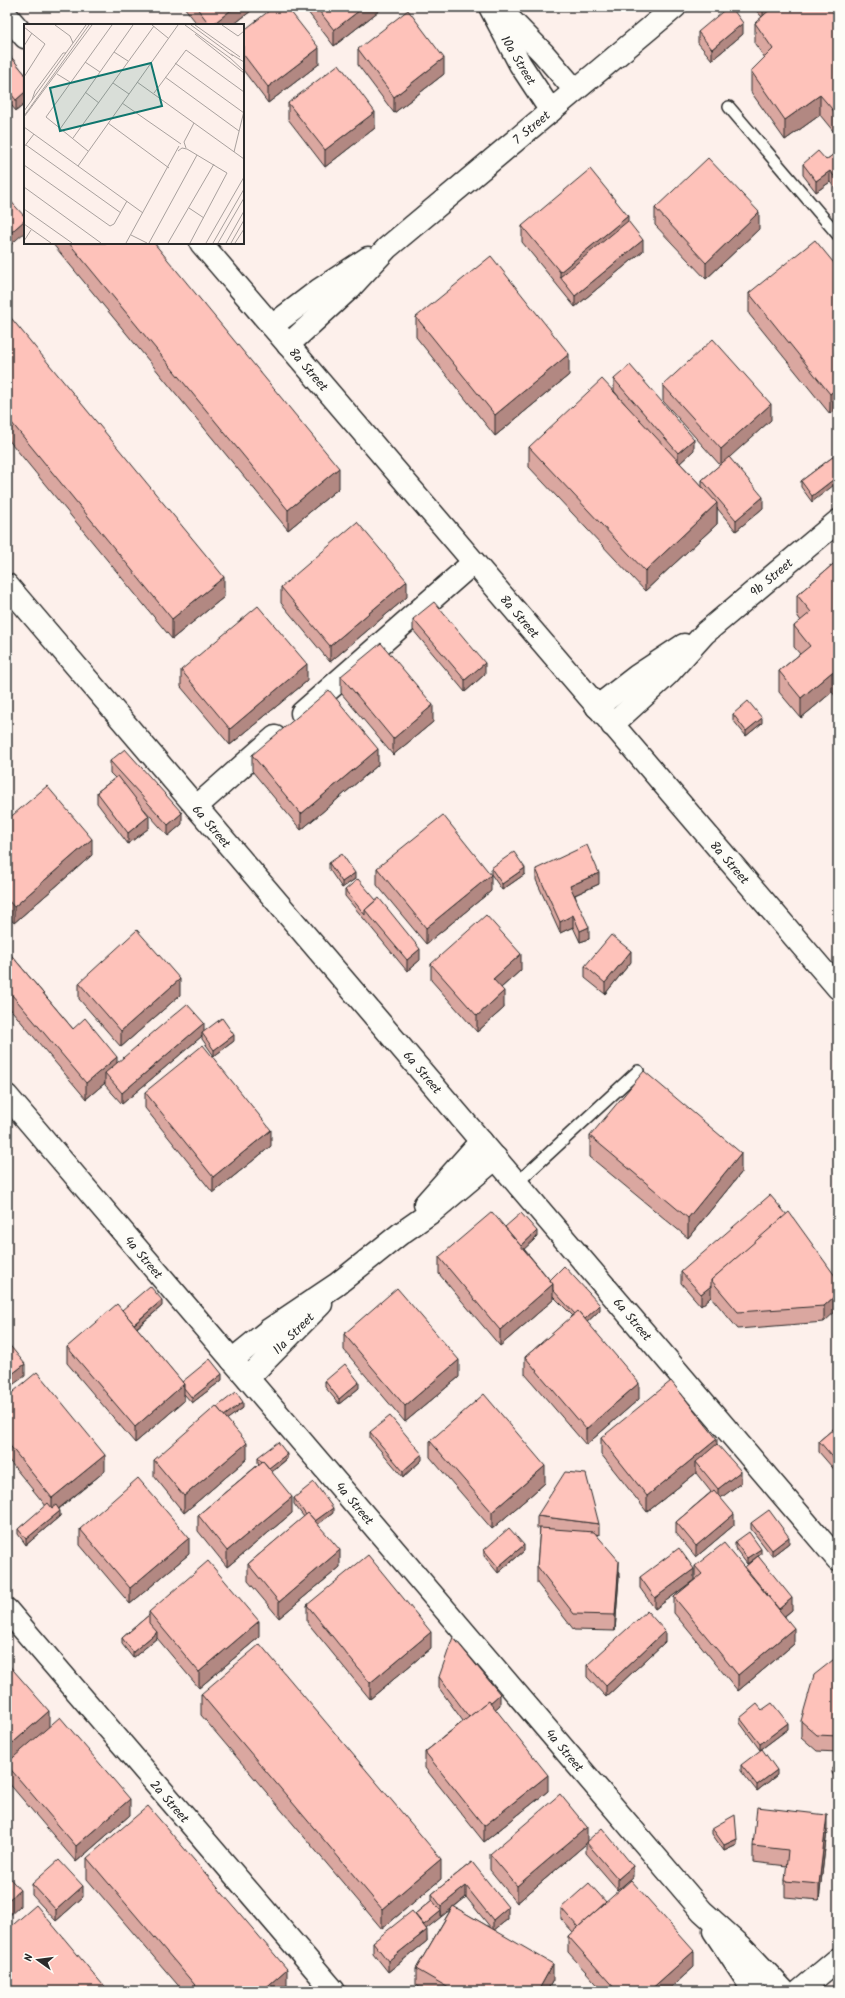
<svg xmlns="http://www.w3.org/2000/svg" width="845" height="1998" font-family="Kalam,sans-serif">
<rect width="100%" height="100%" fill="#fdf0eb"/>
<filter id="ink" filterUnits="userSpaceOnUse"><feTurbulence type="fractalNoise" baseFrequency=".025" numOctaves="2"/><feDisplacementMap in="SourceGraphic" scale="8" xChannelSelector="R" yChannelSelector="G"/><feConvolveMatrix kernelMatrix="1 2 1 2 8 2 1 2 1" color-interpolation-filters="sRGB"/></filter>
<g filter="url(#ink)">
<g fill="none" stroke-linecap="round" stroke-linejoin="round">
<defs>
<g id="service">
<path d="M729,107L838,235"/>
<path d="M517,1183L638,1071"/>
</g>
<g id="minor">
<path d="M490,7L520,64L551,111"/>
<path d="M498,7L543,53L575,90"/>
<path d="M7,16L25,37"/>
<path d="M201,243L838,988"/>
<path d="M272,326L319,290L368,258"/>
<path d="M288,345L350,288L387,248L675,7"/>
<path d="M7,585L838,1560"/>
<path d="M597,707L637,676L684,645"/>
<path d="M302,713L474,562"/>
<path d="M612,725L668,674L705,633L838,521"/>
<path d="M196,807L275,737"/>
<path d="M7,1096L702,1911L743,1948L784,1991"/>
<path d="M425,1204L481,1141"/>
<path d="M232,1360L269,1330L336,1285L400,1234L433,1211L496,1158"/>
<path d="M248,1378L321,1304"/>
<path d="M7,1610L334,1991"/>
<path d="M714,1931L754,1991"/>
<path d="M800,1991L838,1959"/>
</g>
</defs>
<use href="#service" stroke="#2b2b2b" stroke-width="14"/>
<use href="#minor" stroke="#2b2b2b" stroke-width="25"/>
<use href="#service" stroke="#fdfcf7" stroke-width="11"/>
<use href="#minor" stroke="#fdfcf7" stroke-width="22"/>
</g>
<g fill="#daa7a0" stroke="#2b2b2b" fill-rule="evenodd">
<path d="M184,7H256L233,25H198Z"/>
<path d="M304,7H384L334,46Z"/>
<path d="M753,7H838L835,12L838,16V137L820,115L785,140L751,92V71L765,58L755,44V23L762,17Z"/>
<path d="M243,31L319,64L268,103L243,70Z"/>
<path d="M698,32L743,34L712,60L698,43Z"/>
<path d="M358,49L444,74L394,113L358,65Z"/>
<path d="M7,52L25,74V104L16,111L7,100Z"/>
<path d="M288,103L375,128L325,167L288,119Z"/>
<path d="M838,151V192L830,182L816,192L803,175V164L826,160Z"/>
<path d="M655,208L759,229L706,279L655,225Z"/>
<path d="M628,221L643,251L575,307L522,242V226Z"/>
<path d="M52,243H154L339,488L288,530Z"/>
<path d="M838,268L830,414L749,314V293Z"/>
<path d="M7,313L224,597L172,639L7,438Z"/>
<path d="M416,317L569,375L495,436L416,337Z"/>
<path d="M614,379L694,450L680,463L702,487V480L720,465L663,401V385L771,420L729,457L763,508L736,531L717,508V524L645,591L529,467V447L631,411L614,391Z"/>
<path d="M838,453L812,502L801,487V481Z"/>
<path d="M838,560V699L832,692L801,718L779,692V671L800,654L794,647V626L801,621L797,615V595Z"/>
<path d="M281,587L407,597L330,662L281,603Z"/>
<path d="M413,619L485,674L465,692L413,630Z"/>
<path d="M181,670L307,681L230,745L181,687Z"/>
<path d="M341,676L433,722L393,755L341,693Z"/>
<path d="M733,714L762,723L746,736L733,720Z"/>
<path d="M252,755L378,765L301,830L252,771Z"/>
<path d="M110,761L182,824L168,836L143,808L149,828L128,844L97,803V792L115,778L110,773Z"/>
<path d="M7,820L92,855L14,923L7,915Z"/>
<path d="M329,863L355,879L342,888L329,869Z"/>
<path d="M377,868L491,891L426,944L377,885Z"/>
<path d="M491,868L525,874L502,890L491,874Z"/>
<path d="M536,869L599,884L575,895L589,939L580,942L573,927L560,933L536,880Z"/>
<path d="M345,890L420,960L407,971L345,896Z"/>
<path d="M7,950L73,1029L117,1064L204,1032L234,1041L214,1056L202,1039V1036L122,1104L105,1085V1083L86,1099L7,1005Z"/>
<path d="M631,962L605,994L585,978V966Z"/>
<path d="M431,964L521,970L501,988L504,1008L477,1032L431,980Z"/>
<path d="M79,983L180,995L121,1047L79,999Z"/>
<path d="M145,1092L271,1146L213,1193L145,1108Z"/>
<path d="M590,1136L741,1173L688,1238L590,1157Z"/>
<path d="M505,1227L537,1237L524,1249L550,1280L600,1310L587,1322L639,1399L586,1445L525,1374V1357L573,1316L553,1296V1300L500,1346L439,1274V1257Z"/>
<path d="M681,1272L838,1280L824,1322L738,1329L711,1297L701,1306L681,1283Z"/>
<path d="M162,1306L137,1328L182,1382L222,1380L192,1403L184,1394V1401L135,1443L67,1363V1347L122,1310Z"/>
<path d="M344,1334L459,1377L405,1422L344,1350Z"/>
<path d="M325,1381L359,1388L339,1404L325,1387Z"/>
<path d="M7,1397L105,1471L59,1509L60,1516L26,1545L18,1534V1529L46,1506L7,1458Z"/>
<path d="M243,1408L227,1419L247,1459L184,1513L154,1476V1460Z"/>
<path d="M838,1425V1474L819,1452V1441Z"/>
<path d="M370,1432L422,1460L403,1477L370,1438Z"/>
<path d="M601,1438L717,1444L741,1483L720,1498L734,1525L696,1557L676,1533V1522L711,1492L696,1473L647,1512L601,1454Z"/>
<path d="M430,1441L545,1483L492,1529L430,1457Z"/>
<path d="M258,1457L287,1459L272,1472L292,1513L227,1567L198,1531V1515L259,1464L258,1463Z"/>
<path d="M294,1498L333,1513L318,1524L340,1567L279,1618L248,1581V1564L304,1517L294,1504Z"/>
<path d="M537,1516L599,1524V1535L596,1534L619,1577L615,1631L574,1630L537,1583V1566L540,1528H537Z"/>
<path d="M751,1523L789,1543L772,1556L751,1529Z"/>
<path d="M80,1529L189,1554L130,1604L80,1545Z"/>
<path d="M735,1542L761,1554L758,1556L792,1610L785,1616L794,1644L738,1691L674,1613V1597L695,1580V1566L745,1567L758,1556L747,1564L735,1548Z"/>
<path d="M484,1550L524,1551L498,1573L484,1556Z"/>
<path d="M640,1577L694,1580L655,1609L640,1588Z"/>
<path d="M307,1605L431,1648L370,1699L307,1622Z"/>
<path d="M149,1612L259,1637L199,1688L157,1638L133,1658L122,1644V1638L149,1615Z"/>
<path d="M665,1642L606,1697L587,1677V1665Z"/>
<path d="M838,1656V1752L817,1751L801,1737V1721Z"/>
<path d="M7,1663L49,1727L130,1815L76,1862L7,1781Z"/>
<path d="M439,1677L500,1705L495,1709L548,1791L484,1842L425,1768V1752L463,1721L439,1688Z"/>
<path d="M201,1694L441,1879L382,1929L201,1715Z"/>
<path d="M762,1710L788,1729L760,1750L740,1723V1718Z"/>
<path d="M838,1763V1782L832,1773V1768Z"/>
<path d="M741,1765L777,1775L757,1791L741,1771Z"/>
<path d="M712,1828L737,1845L724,1851L712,1834Z"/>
<path d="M827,1831L819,1900L785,1897V1881L787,1866L753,1862V1846Z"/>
<path d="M587,1841L633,1877L618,1890L586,1853V1844L517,1903L490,1870V1854Z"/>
<path d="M87,1858L287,1990L286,1991H183L87,1879Z"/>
<path d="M472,1862L508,1919L494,1930L553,1980L547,1991H426L416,1985V1969L451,1909L426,1928L427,1941L388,1972L373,1953V1942L415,1914L432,1900V1894ZM466,1897L491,1928L454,1907Z"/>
<path d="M32,1884L83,1897L56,1921L32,1895Z"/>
<path d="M606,1902L694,1967L667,1991H603L568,1952V1936L573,1932L561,1919V1908Z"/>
</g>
<g fill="#b28882" stroke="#2b2b2b">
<path d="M235,7H256L233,25H212Z"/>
<path d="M364,7H384L334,46V30Z"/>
<path d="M765,7H778L763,19V8Z"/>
<path d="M830,7H838V10L830,16Z"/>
<path d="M743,23V34L712,60V49Z"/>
<path d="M319,48V64L268,103V87Z"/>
<path d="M444,58V74L394,113V97Z"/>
<path d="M25,92V104L16,111V100Z"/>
<path d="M820,95V115L785,140V120Z"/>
<path d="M375,112V128L325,167V150Z"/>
<path d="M830,171V182L816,192V181Z"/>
<path d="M759,212V229L706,279V263Z"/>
<path d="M628,216V232L560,277V272Z"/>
<path d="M25,220V232L7,248V236Z"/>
<path d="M643,240V251L575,307V296Z"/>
<path d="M569,354V375L495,436V415Z"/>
<path d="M838,387V407L830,414V394Z"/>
<path d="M771,404V420L721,465V449Z"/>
<path d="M694,439V450L678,465V453Z"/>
<path d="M339,468V488L288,530V510Z"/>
<path d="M838,476V482L812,502V496Z"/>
<path d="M763,497V508L736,531V520Z"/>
<path d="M717,503V524L645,591V571Z"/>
<path d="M224,577V597L172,639V619Z"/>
<path d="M407,581V597L330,662V646Z"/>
<path d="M485,663V674L465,692V680Z"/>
<path d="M307,664V681L230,745V729Z"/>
<path d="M832,672V692L801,718V698Z"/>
<path d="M433,705V722L393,755V739Z"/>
<path d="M762,718V723L746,736V731Z"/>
<path d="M378,749V765L301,830V814Z"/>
<path d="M182,813V824L168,836V825Z"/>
<path d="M149,816V828L128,844V833Z"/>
<path d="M92,839V855L14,923V907Z"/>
<path d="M525,868V874L502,890V884Z"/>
<path d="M355,873V879L342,888V882Z"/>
<path d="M599,873V884L570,897V886Z"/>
<path d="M491,875V891L426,944V928Z"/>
<path d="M573,915V927L560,933V922Z"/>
<path d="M589,927V939L580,942V931Z"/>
<path d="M420,949V960L407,971V960Z"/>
<path d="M631,951V962L605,994V983Z"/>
<path d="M521,954V970L493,995V979Z"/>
<path d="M180,979V995L121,1047V1031Z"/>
<path d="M504,991V1008L477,1032V1016Z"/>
<path d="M204,1023V1034L202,1033V1036L122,1104V1093Z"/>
<path d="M234,1035V1041L214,1056V1050Z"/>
<path d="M117,1057V1073H105V1083L86,1099V1083Z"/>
<path d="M271,1130V1146L213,1193V1177Z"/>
<path d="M741,1153V1173L688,1238V1218Z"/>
<path d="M537,1231V1237L519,1254V1248Z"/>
<path d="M553,1284V1300L500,1346V1330Z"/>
<path d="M711,1286V1297L701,1306V1294Z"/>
<path d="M838,1293V1309L824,1322V1306Z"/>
<path d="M162,1300V1306L129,1334V1329Z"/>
<path d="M600,1305V1310L582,1327V1321Z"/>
<path d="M459,1360V1377L405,1422V1406Z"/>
<path d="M25,1364V1376L7,1389V1378Z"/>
<path d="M222,1374V1380L192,1403V1398Z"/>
<path d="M359,1382V1388L339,1404V1399Z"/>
<path d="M639,1383V1399L586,1445V1429Z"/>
<path d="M184,1384V1401L135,1443V1427Z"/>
<path d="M243,1402V1408L222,1423V1417Z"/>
<path d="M717,1439V1455L696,1462V1473L647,1512V1496Z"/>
<path d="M247,1443V1459L184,1513V1496Z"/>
<path d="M287,1454V1459L267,1475V1469Z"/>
<path d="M422,1454V1460L403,1477V1471Z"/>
<path d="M105,1455V1471L52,1514V1498Z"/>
<path d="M545,1466V1483L492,1529V1512Z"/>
<path d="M741,1471V1483L718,1500V1489Z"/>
<path d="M292,1497V1513L227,1567V1551Z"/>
<path d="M333,1508V1513L312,1529V1523Z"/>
<path d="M60,1511V1516L26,1545V1539Z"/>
<path d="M734,1514V1525L696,1557V1546Z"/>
<path d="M789,1537V1543L772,1556V1550Z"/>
<path d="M189,1538V1554L130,1604V1588Z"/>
<path d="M524,1545V1551L498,1573V1567Z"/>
<path d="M761,1549V1554L747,1564V1558Z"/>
<path d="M340,1550V1567L279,1618V1602Z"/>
<path d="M619,1561V1577L615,1631V1615Z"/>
<path d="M694,1569V1580L655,1609V1598Z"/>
<path d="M792,1598V1610L777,1622V1611Z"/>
<path d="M259,1621V1637L199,1688V1672Z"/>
<path d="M794,1628V1644L738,1691V1675Z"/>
<path d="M665,1631V1642L606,1697V1686Z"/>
<path d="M157,1632V1638L133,1658V1652Z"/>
<path d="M431,1632V1648L370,1699V1683Z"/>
<path d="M500,1694V1705L471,1731V1720Z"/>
<path d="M49,1711V1728L7,1764V1748Z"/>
<path d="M788,1723V1729L760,1750V1744Z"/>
<path d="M777,1770V1775L757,1791V1785Z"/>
<path d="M548,1775V1791L484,1842V1826Z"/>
<path d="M130,1799V1815L76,1862V1846Z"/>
<path d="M827,1815V1831L819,1900V1884Z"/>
<path d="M587,1827V1843L586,1842V1844L517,1903V1886Z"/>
<path d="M737,1839V1845L724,1851V1845Z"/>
<path d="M441,1859V1879L382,1929V1909Z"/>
<path d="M633,1866V1877L618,1890V1879Z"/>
<path d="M83,1886V1897L56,1921V1910Z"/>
<path d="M466,1886V1897L441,1917V1906Z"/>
<path d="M20,1890V1906L7,1918V1901Z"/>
<path d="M508,1907V1919L493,1931V1920Z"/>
<path d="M441,1911V1917L421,1933V1927Z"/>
<path d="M427,1930V1941L388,1972V1961Z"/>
<path d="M694,1951V1967L667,1991H649Z"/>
<path d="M553,1964V1980L547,1991H538Z"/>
<path d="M287,1969V1990L286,1991H262Z"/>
</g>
<g fill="#fec2ba" stroke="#2b2b2b">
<path d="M196,7H235L212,25H210Z"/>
<path d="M274,7H287L319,48L268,87L243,54V31Z"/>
<path d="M316,7H364L334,30Z"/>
<path d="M728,7H731L743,23L712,49L698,32Z"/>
<path d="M773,7H830L838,16V116L820,95L785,120L751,71L773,49L755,23Z"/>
<path d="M408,10L444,58L394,97L358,49Z"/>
<path d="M7,52L25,74V92L16,100L7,89Z"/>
<path d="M339,64L375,112L325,150L288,103Z"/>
<path d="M818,151L826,160L838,151V181L830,171L816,181L803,164Z"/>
<path d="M708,158L759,212L706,263L655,208Z"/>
<path d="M590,169L628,216L560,272L522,226Z"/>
<path d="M7,197L25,217V220L7,236Z"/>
<path d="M628,221L643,240L575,296L560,277Z"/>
<path d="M815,240L838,268V387L830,394L749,293Z"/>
<path d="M69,243H154L339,468L288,510Z"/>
<path d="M491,256L569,354L495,415L416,317Z"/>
<path d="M7,313L224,577L172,619L7,417Z"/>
<path d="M713,339L771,404L721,449L663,385Z"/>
<path d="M630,365L694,439L678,453L614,379Z"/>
<path d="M602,379L717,503L645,571L529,447Z"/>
<path d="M838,453V476L812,496L801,481Z"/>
<path d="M729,457L763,497L736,520L702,480Z"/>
<path d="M357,522L407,581L330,646L281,587Z"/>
<path d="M838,560V679L832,672L801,698L779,671L810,646L794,626L811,612L797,595Z"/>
<path d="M434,602L485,663L465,680L413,619Z"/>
<path d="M258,606L307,664L230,729L181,670Z"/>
<path d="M381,643L433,705L393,739L341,676Z"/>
<path d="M329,690L378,749L301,814L252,755Z"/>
<path d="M748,701L762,718L746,731L733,714Z"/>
<path d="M125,749L182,813L168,825L110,761Z"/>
<path d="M118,776L149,816L128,833L97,792Z"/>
<path d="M47,786L92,839L14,907L7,899V820Z"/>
<path d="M443,815L491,875L426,928L377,868Z"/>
<path d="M587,845L599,873L570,886L589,927L580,931L573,915L560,922L536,869Z"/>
<path d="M514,852L525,868L502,884L491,868Z"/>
<path d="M342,854L355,873L342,882L329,863Z"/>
<path d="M358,879L376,900L365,910V915L345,890Z"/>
<path d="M379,898L420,949L407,960L365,910Z"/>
<path d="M486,915L521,954L493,979L504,991L477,1016L431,964Z"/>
<path d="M137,930L180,979L121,1031L79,983Z"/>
<path d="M611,935L631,951L605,983L585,966Z"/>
<path d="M7,950L73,1029L85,1018L117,1057L86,1083L7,989Z"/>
<path d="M187,1004L204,1023L122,1093L105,1073Z"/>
<path d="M222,1018L234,1035L214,1050L202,1033Z"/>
<path d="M203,1045L271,1130L213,1177L145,1092Z"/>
<path d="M644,1071L741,1153L688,1218L590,1136Z"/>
<path d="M770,1195L787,1215L711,1280V1286L701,1294L681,1272Z"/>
<path d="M492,1212L553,1284L500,1330L439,1257Z"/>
<path d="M789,1212L838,1280V1293L824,1306L738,1312L711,1280Z"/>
<path d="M521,1213L537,1231L521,1246L505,1227Z"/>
<path d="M564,1266L600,1305L585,1319L578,1311L575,1314L553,1290V1284L550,1280Z"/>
<path d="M150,1286L162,1300L134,1324L122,1310Z"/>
<path d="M397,1288L459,1360L405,1406L344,1334Z"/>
<path d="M117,1304L184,1384L135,1427L67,1347Z"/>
<path d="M578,1311L639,1383L586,1429L525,1357Z"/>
<path d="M7,1342L25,1364L7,1378Z"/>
<path d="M210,1359L222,1374L192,1398L184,1388V1384L182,1382Z"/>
<path d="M345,1364L359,1382L339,1399L325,1381Z"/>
<path d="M37,1372L105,1455L52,1498L7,1442V1397Z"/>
<path d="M671,1381L717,1439L647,1496L601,1438Z"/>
<path d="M236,1392L243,1402L224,1416L217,1407Z"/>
<path d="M484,1394L545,1466L492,1512L430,1441Z"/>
<path d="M216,1406L247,1443L184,1496L154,1460Z"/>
<path d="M390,1416L422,1454L403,1471L370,1432Z"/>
<path d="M838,1425V1463L819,1441Z"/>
<path d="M278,1442L287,1454L269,1468L263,1461L262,1462L258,1457Z"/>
<path d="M717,1444L741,1471L718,1489L696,1462Z"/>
<path d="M263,1461L292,1497L227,1551L198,1515Z"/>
<path d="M565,1472L586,1474L599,1524L537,1516Z"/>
<path d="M138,1478L189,1538L130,1588L80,1529Z"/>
<path d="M314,1482L333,1508L315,1521L308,1513L306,1515L294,1498Z"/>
<path d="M714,1490L734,1514L696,1546L676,1522Z"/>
<path d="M48,1503L52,1508L56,1505L60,1511L26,1539L18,1529Z"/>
<path d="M769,1510L789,1537L772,1550L751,1523Z"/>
<path d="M308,1513L340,1550L279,1602L248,1564Z"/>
<path d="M509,1528L524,1545L498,1567L484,1550Z"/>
<path d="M540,1528L594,1532L619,1561L615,1615L574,1614L537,1566Z"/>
<path d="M749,1532L761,1549L747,1558L735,1542Z"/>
<path d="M724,1543L794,1628L738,1675L674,1597L702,1574L695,1566Z"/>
<path d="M679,1548L694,1569L655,1598L640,1577Z"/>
<path d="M368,1555L431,1632L370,1683L307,1605Z"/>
<path d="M758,1556L792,1598L779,1609L745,1567Z"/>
<path d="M208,1561L259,1621L199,1672L149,1612Z"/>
<path d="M647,1611L665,1631L606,1686L587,1665Z"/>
<path d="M149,1615V1623L157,1632L133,1652L122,1638Z"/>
<path d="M453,1637L500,1694L490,1703L489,1701L469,1717L439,1677Z"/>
<path d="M260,1644L441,1859L382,1909L201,1694Z"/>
<path d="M838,1656V1736L817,1735L801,1721L814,1675Z"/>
<path d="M7,1663L49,1711L7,1748Z"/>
<path d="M489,1701L548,1775L484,1826L425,1752Z"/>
<path d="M772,1703L788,1723L760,1744L740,1718L757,1704L762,1710Z"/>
<path d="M60,1717L130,1799L76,1846L7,1765V1763Z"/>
<path d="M762,1749L777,1770L757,1785L741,1765Z"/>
<path d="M838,1763V1776L832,1768Z"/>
<path d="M560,1794L587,1827L517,1886L490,1854Z"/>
<path d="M148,1806L287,1969L262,1991H200L87,1858Z"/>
<path d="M757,1807L827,1815L819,1884L785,1881L788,1850L753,1846Z"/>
<path d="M735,1815L737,1839L724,1845L712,1828Z"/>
<path d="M602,1828L633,1866L618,1879L586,1842Z"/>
<path d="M59,1860L83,1886L56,1910L32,1884Z"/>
<path d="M472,1862L508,1907L493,1920L466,1886L441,1906L432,1894Z"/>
<path d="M7,1875L20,1890L7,1901Z"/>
<path d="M631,1880L694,1951L649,1991H617L568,1936Z"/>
<path d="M589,1883L606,1902L578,1927L561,1908Z"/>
<path d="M432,1900L441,1911L424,1925L415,1914Z"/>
<path d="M36,1905L108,1991H7V1930Z"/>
<path d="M453,1906L553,1964L538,1991H521L518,1989L516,1991H454L416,1969Z"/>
<path d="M412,1911L427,1930L388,1961L373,1942Z"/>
<path d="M838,1982V1991H828Z"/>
</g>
</g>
<g text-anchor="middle" stroke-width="3" stroke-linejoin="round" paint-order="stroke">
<g font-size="13" fill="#2b2b2b" stroke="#fdfcf7">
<text transform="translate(519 60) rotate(59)" y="5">10a Street</text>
<text transform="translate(531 127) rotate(-40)" y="5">7 Street</text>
<text transform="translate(309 369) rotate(49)" y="5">8a Street</text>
<text transform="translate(771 577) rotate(-40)" y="5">9b Street</text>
<text transform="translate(520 616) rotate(49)" y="5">8a Street</text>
<text transform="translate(212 826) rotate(50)" y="5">6a Street</text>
<text transform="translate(730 862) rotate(49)" y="5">8a Street</text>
<text transform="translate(423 1072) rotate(50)" y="5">6a Street</text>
<text transform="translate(144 1257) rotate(50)" y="5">4a Street</text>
<text transform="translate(633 1319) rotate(50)" y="5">6a Street</text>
<text transform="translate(293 1333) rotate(-45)" y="5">11a Street</text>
<text transform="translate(355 1503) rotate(50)" y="5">4a Street</text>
<text transform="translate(565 1750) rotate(50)" y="5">4a Street</text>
<text transform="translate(170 1801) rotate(49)" y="5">2a Street</text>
</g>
</g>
<g transform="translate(24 24)">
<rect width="220" height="220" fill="#fdf0eb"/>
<path fill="none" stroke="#a9a19e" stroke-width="1" d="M31,1L46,12L49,19M128,1L144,14M161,1L206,34M167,1L209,32M171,1L216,33M198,1L214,12L220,7M0,3L21,20L0,53M171,10L220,49M0,22L8,9M90,28L104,37M207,30L220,38M205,33L220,47M61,38L76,48M151,39L220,89M33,50L46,58M141,53L215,107M113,58L220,135M89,59L105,70M61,68L75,79M130,69L162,26L220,68M8,76L11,67L39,29H42M98,79L157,120M0,87L62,1M0,92L65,1M0,93L68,1M84,99L145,144M0,103L119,189M36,105L109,1M49,114L130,2M2,121L97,189M0,123L10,110M162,124L160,118L170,99M64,127L22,93L88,1M154,127L158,124L163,125L203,149L166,219M210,128L220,87M0,141L86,202L90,200L103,177M54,142L154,1M0,163L77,219M165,184L180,194M0,185L48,219M0,200L27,219M107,211L123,219M0,217L7,206M102,219L155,122M125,219L173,131M144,219L190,140M182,219L220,153M189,219L220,165M194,219L220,174M202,219L220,187M207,219L220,196M211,219L220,205"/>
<path fill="#0f766e" fill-opacity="0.15" stroke="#0f766e" stroke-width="2" d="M127,39L138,82L36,107L26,64Z"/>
<rect width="220" height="220" fill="none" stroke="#2b2b2b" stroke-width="2"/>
</g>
<rect width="845" height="1998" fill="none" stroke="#fdfcf7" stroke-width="24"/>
<rect x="12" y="12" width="821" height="1974" fill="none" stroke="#2b2b2b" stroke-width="1.5" filter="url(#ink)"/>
<g transform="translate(38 1960) rotate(284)" stroke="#fdfcf7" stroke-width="3" paint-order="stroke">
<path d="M0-3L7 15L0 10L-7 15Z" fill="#2b2b2b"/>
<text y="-6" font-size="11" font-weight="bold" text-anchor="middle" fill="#2b2b2b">N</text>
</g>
</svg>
